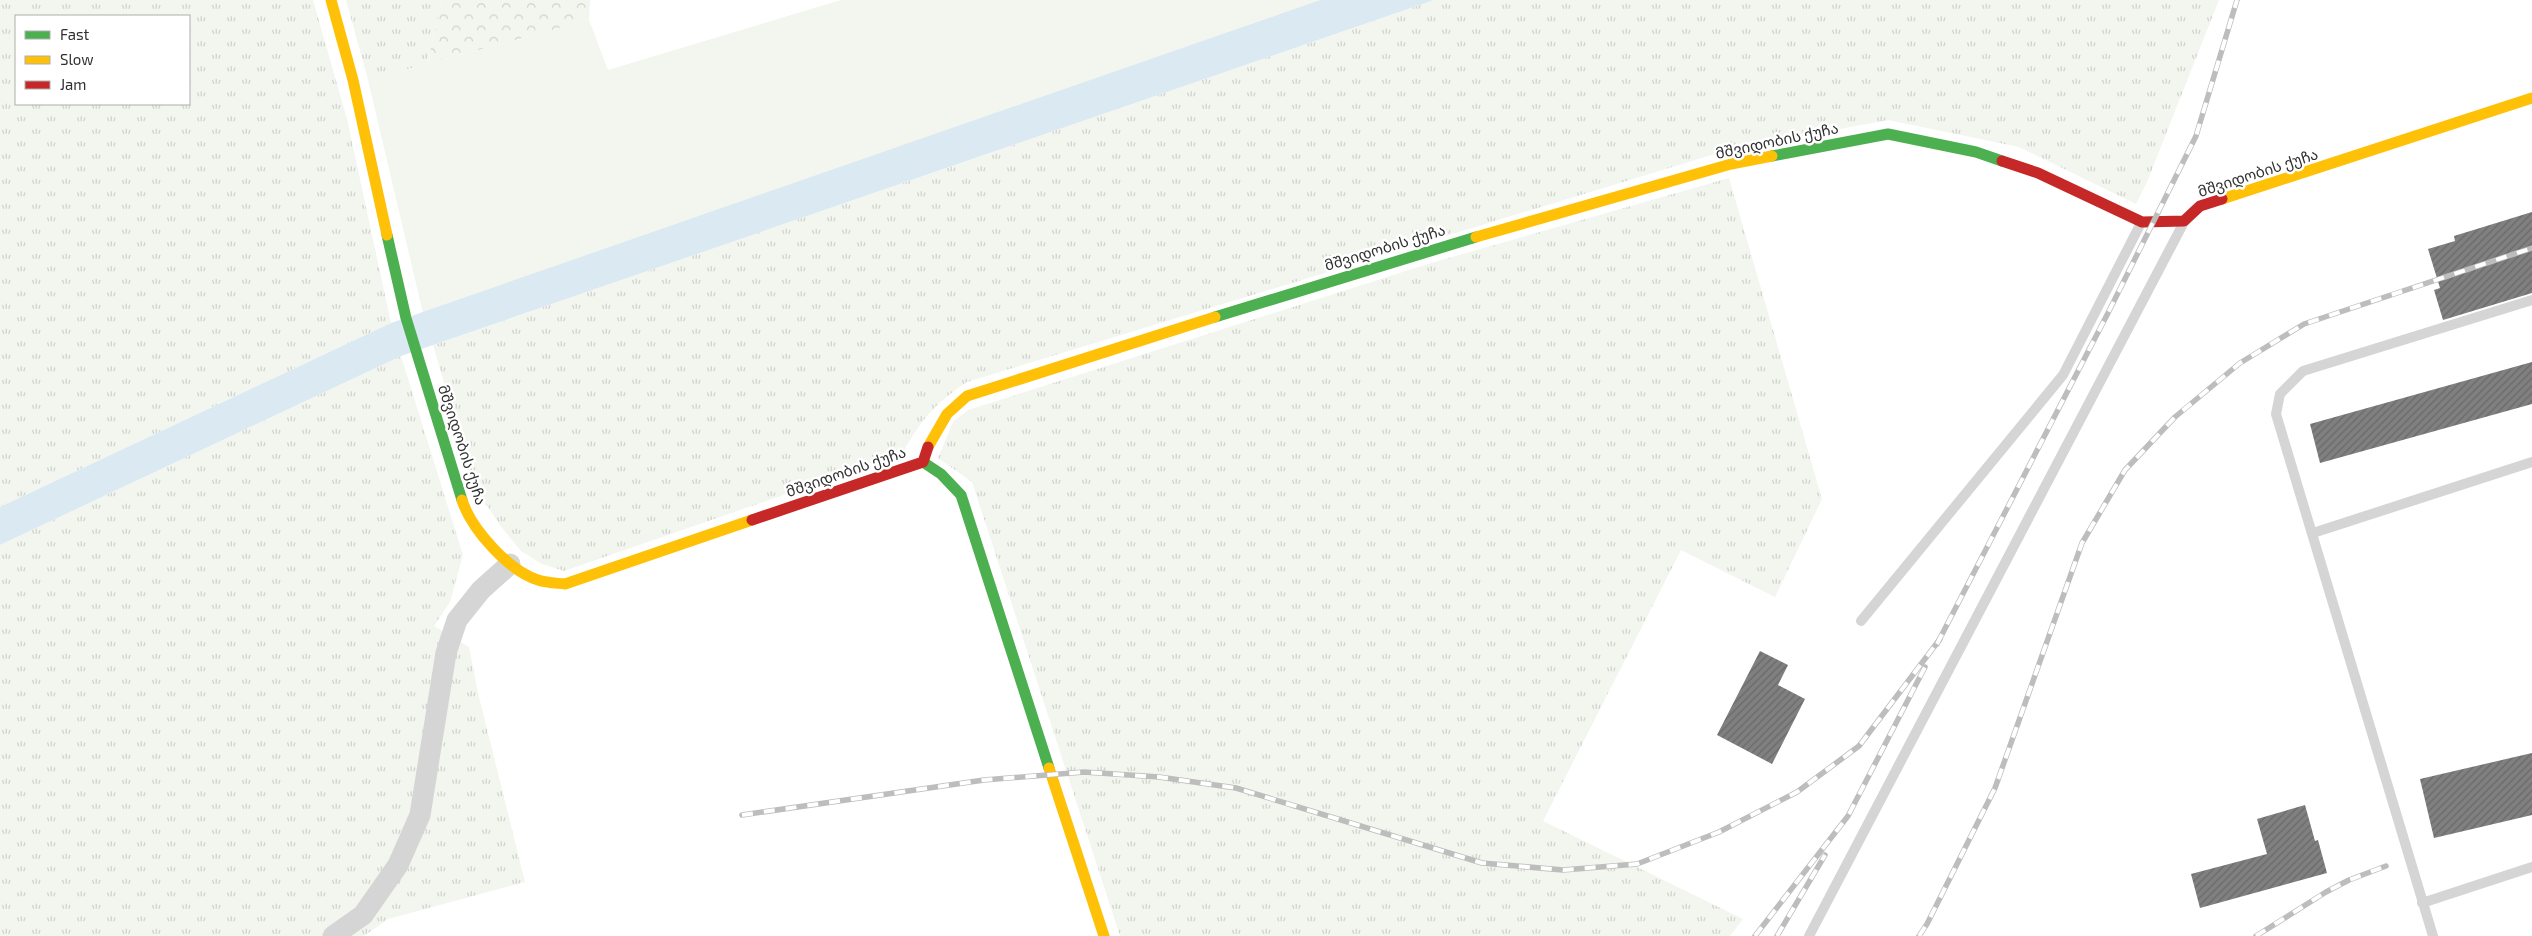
<svg xmlns="http://www.w3.org/2000/svg" width="2532" height="936" font-family="'Exo 2','Noto Sans Georgian',sans-serif">
<defs>
<pattern id="grass-tufts" width="24" height="20" patternUnits="userSpaceOnUse" patternTransform="scale(1.25)"><rect width="24" height="20" fill="#f2f6ee"/><path d="M3 7l-1-3M5 7V3M7 7l1-3M15 17l-1-3M17 17v-4M19 17l1-3" fill="none" stroke="#d0d3cd"/></pattern>
<pattern id="forest-crowns" width="20" height="18" patternUnits="userSpaceOnUse" patternTransform="scale(1.25)"><rect width="20" height="18" fill="#f2f6ee"/><path d="M2 6a3 3 0 1 1 6 0M12 15a3 3 0 1 1 6 0" fill="none" stroke="#d0d3cd"/></pattern>
<pattern id="building-hatch" width="6" height="6" patternUnits="userSpaceOnUse" patternTransform="scale(1.25)"><rect width="6" height="6" fill="#808080"/><path d="M-1 1l2-2M0 6l6-6M5 7l2-2" fill="none" stroke="#696969"/></pattern>
</defs>
<rect width="100%" height="100%" fill="#fff"/>
<g fill="url(#grass-tufts)" fill-rule="evenodd">
<path d="M0,0H313L347,119L391,323L0,507ZM16,16H189V104H16Z"/>
<path d="M346,0H442L427,64L368,80Z"/>
<path d="M1434,0H2219L2147,182L2136,204L2019,147L1888,120L1728,150L967,382C934,404 921,420 902,454L564,571L542,564L521,551L500,525L475,488L433,345Z"/>
<path d="M1729,178L1822,499L1775,597L1681,550L1543,821L1743,919L1730,936H1120L972,482L938,458L953,422L968,410L1428,264Z"/>
<path d="M401,356L463,555L450,602L434,626L469,647L478,693L525,882L388,919L364,936H0V545Z"/>
</g>
<path fill="url(#forest-crowns)" d="M442,0H590L589,20L427,64Z"/>
<path fill="#f2f6ee" d="M841,0H1320L423,313L368,80L589,20L608,70Z"/>
<path fill="#dbe9f2" d="M1320,0H1434L401,356L0,545V507L391,323Z"/>
<g fill="url(#building-hatch)">
<path d="M2532,212V293L2443,320L2434,290L2440,288L2428,249L2455,241L2454,236Z"/>
<path d="M2532,362V404L2320,463L2310,424Z"/>
<path d="M1760,651L1788,665L1778,685L1805,699L1772,764L1717,735Z"/>
<path d="M2532,753V815L2434,838L2420,779Z"/>
<path d="M2305,805L2315,841L2318,840L2327,873L2200,908L2191,874L2267,854L2257,819Z"/>
</g>
<g fill="none" stroke-linecap="round" stroke-linejoin="round">
<g stroke="#d5d5d5" stroke-width="10">
<path d="M2313,533L2532,462"/>
<path d="M1861,621L2063,375L2141,223"/>
<path d="M2422,903L2532,867"/>
<path d="M1809,936L2183,224"/>
<path d="M2433,936L2276,414L2280,394L2303,371L2532,300"/>
</g>
<path stroke="#d5d5d5" stroke-width="21" d="M333,936L363,915L398,865L420,815L446,653L457,620L481,590L510,564"/>
<g stroke="#4caf50" stroke-width="11">
<path d="M1772,156L1888,134L1976,152L2002,161"/>
<path d="M387,235L406,318L462,500"/>
<path d="M1215,317L1476,237"/>
<path d="M923,462L941,474L961,495L1049,768"/>
</g>
<g stroke="#ffc107" stroke-width="11">
<path d="M331,0L353,80L387,235"/>
<path d="M2222,199L2532,98"/>
<path d="M1476,237L1731,164L1772,156"/>
<path d="M928,447L947,414L967,396L1215,317"/>
<path d="M462,500C471,529 509,571 538,580C547,583 556,583 565,584L752,520"/>
<path d="M1049,768L1104,936"/>
</g>
<g stroke="#c62828" stroke-width="11">
<path d="M2002,161L2038,173L2142,222L2184,221L2200,206L2222,199"/>
<path d="M752,520L923,462L928,447"/>
</g>
<defs>
<g id="rail">
<path d="M1937,644L2108,313L2196,136L2237,0"/>
<path d="M742,815L984,780L1084,772L1159,777L1236,788L1482,863L1563,870L1637,864L1719,832L1797,792L1859,746L1940,639"/>
<path d="M1755,936L1848,816L1925,667"/>
<path d="M1777,936L1825,855"/>
<path d="M1919,936L1927,924L1995,788L2082,543L2125,470L2175,417L2240,363L2304,324L2532,248"/>
<path d="M2256,936L2326,892L2349,880L2386,866"/>
</g>
</defs>
<use href="#rail" stroke="#bdbdbd" stroke-width="5.5"/>
<use href="#rail" stroke="#fff" stroke-width="4" stroke-dasharray="11" stroke-linecap="butt"/>
</g>
<g text-anchor="middle" stroke-width="5" stroke-linejoin="round" paint-order="stroke">
<g font-size="15" fill="#313131" stroke="#fff">
<text transform="translate(1777 141) rotate(-12)" y="5">მშვიდობის ქუჩა</text>
<text transform="translate(2258 173) rotate(-18)" y="5">მშვიდობის ქუჩა</text>
<text transform="translate(1385 248) rotate(-17)" y="5">მშვიდობის ქუჩა</text>
<text transform="translate(462 445) rotate(72)" y="5">მშვიდობის ქუჩა</text>
<text transform="translate(846 472) rotate(-19)" y="5">მშვიდობის ქუჩა</text>
</g>
</g>
<rect x="15" y="15" width="175" height="90" fill="#ffffff" stroke="#adadad"/>
<rect x="25" y="31" width="25" height="8" fill="#4caf50" stroke="#adadad"/>
<text x="60" y="40" font-size="15" fill="#313131">Fast</text>
<rect x="25" y="56" width="25" height="8" fill="#ffc107" stroke="#adadad"/>
<text x="60" y="65" font-size="15" fill="#313131">Slow</text>
<rect x="25" y="81" width="25" height="8" fill="#c62828" stroke="#adadad"/>
<text x="60" y="90" font-size="15" fill="#313131">Jam</text>
</svg>
